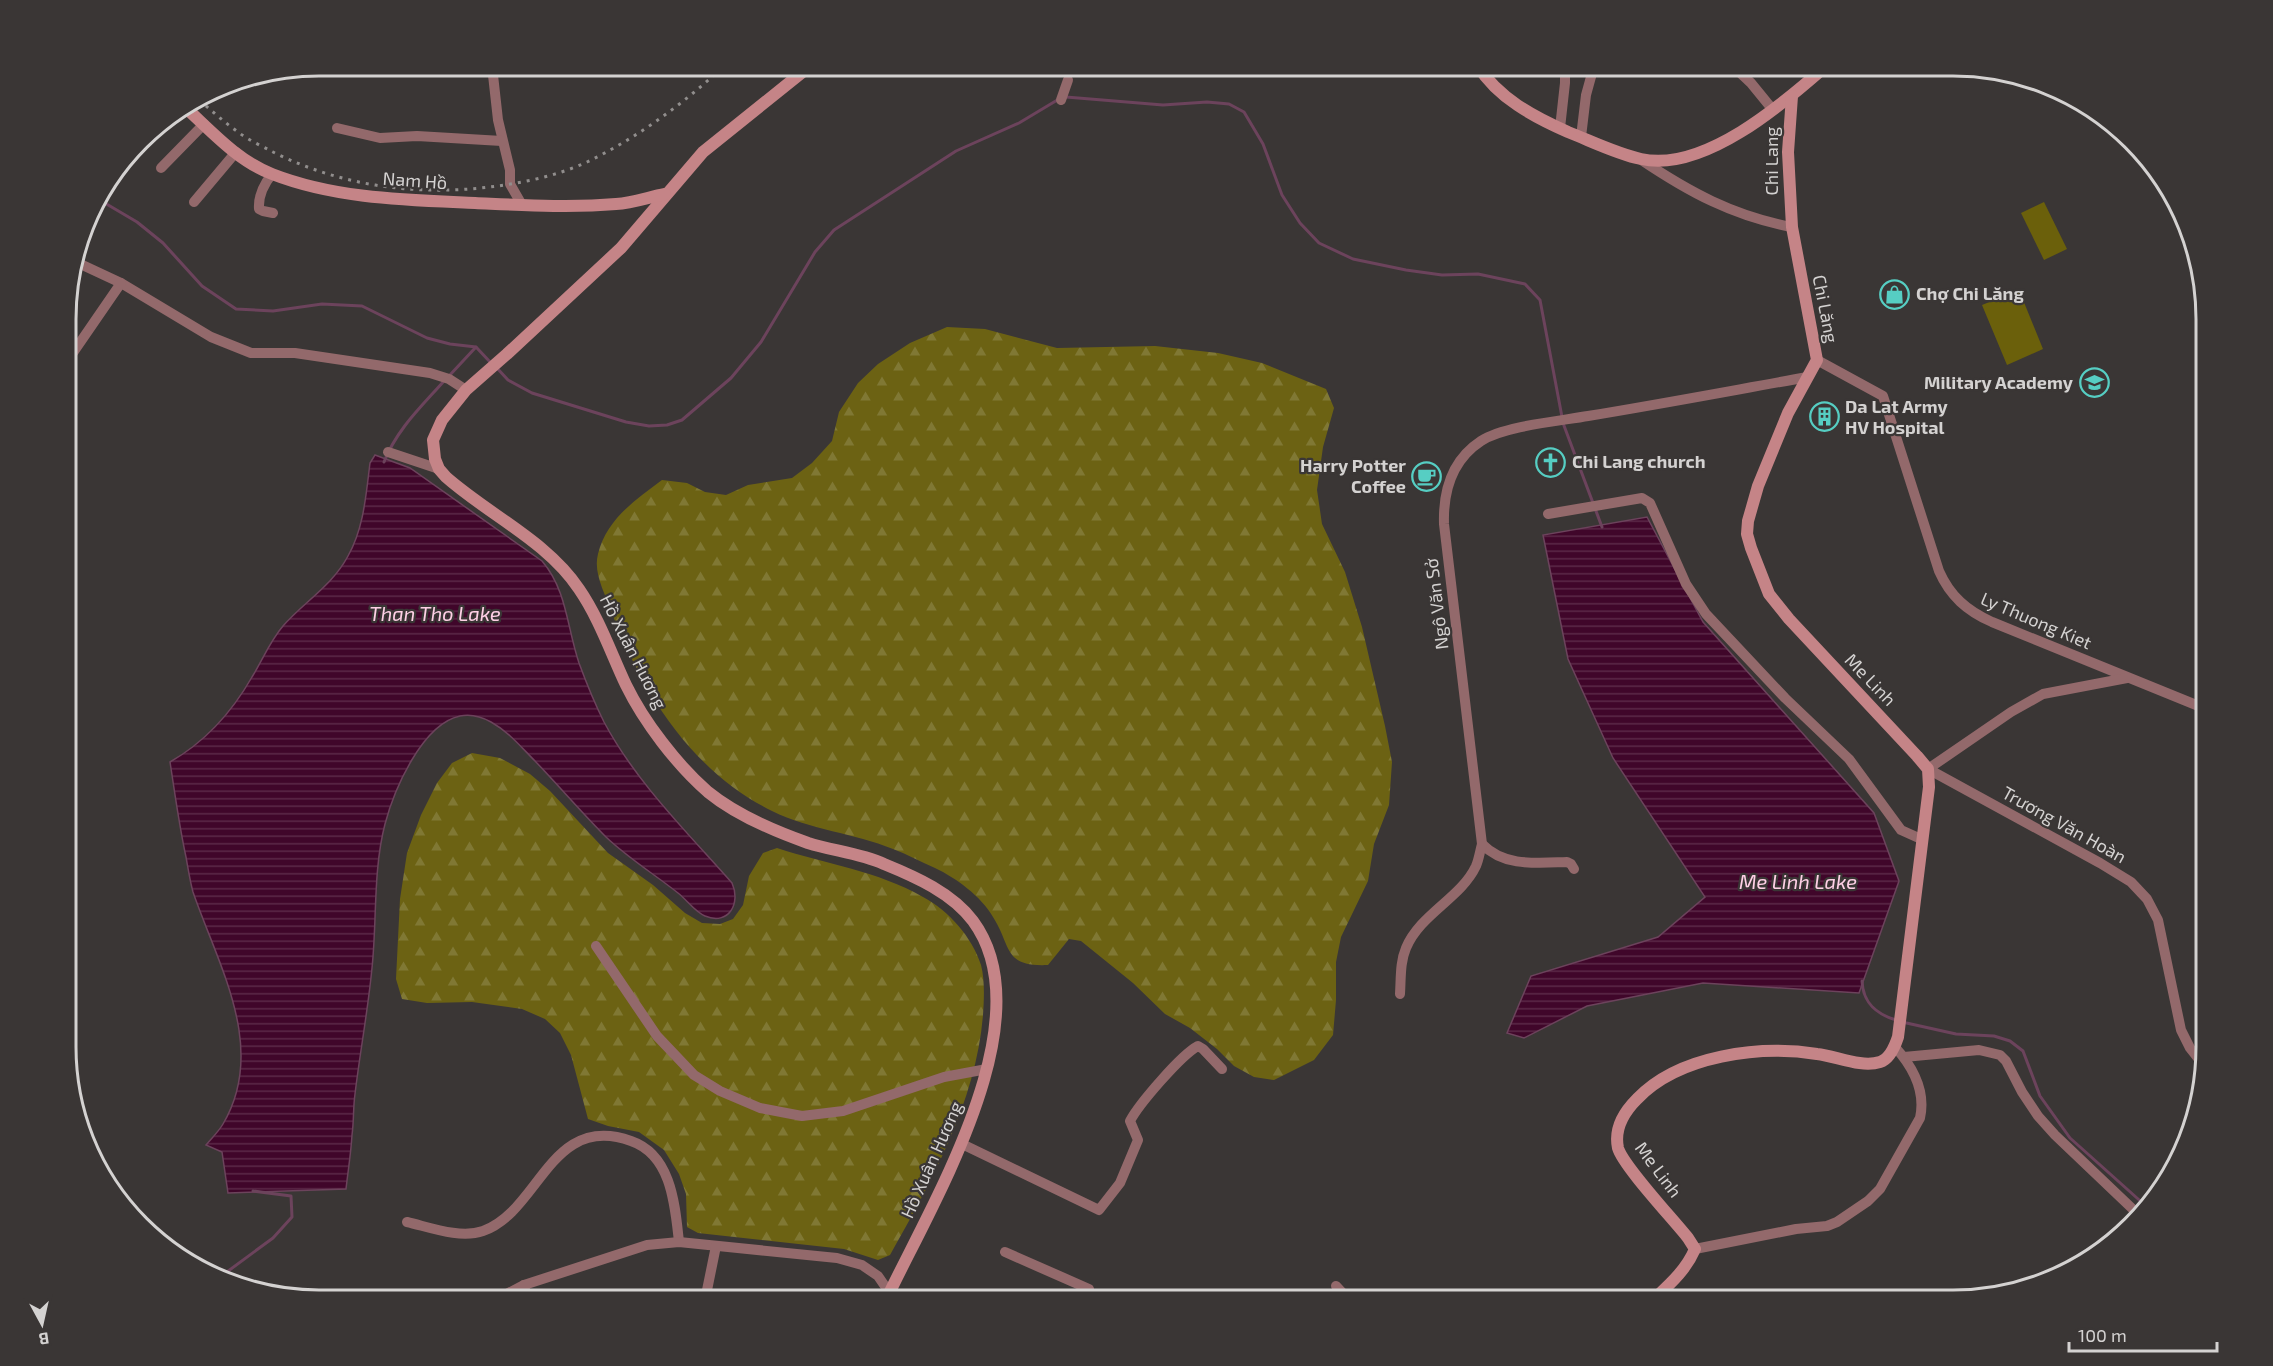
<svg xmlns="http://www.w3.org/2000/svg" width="2273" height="1366" font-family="'Exo 2',sans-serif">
<defs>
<pattern id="forest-firs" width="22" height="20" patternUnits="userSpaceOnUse" patternTransform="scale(1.5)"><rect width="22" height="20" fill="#6c6213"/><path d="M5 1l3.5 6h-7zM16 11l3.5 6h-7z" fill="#807834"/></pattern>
<pattern id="water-rules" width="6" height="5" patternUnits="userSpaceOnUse" patternTransform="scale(1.5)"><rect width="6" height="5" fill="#40062a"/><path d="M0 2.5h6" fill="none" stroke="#5b2948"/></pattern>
</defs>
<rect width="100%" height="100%" fill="#3a3635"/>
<g fill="url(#forest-firs)">
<path d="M947,327L985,329L1057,348L1155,346L1218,353L1262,363L1326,389L1334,408L1323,447L1317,490L1322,524L1345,572L1362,627L1385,726L1392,762L1389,805L1374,844L1368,881L1341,937L1336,962V1000L1333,1035L1314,1060L1274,1080L1254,1077L1234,1066L1217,1049L1190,1028L1165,1014L1133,983L1081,941L1069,939L1048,965C1003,967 1012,947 993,917C981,896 956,878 935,868C921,862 907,854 893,849C854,833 811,830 772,811C691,771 642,692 611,611C605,593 593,573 598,554C606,520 635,500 662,480L687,483L705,492L726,495L748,485L792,478L812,463L832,441L839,412L858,383L878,364L910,343Z"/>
<path d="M472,753L500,758L530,774L550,791L608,853L653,885L685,913L702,923L720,924L733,919L743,905L749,876L763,853L777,848C826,864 878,871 923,897C949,911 972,937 981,965C985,980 984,1000 983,1015C976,1101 932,1181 890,1255L878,1260L844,1249L698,1233L687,1227L686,1194L679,1174L664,1150L639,1132L608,1126L588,1119L571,1055L560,1033L545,1019L522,1009L472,1002L427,1003L402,999L396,979L400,899L407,853L421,815L437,783L452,763Z"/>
</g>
<g fill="#6b600b">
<path d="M2044,202L2067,249L2044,260L2021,213Z"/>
<path d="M2019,290L2043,349L2007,365L1982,305Z"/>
</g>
<g fill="url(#water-rules)" stroke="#6c435c" stroke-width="1.5">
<path d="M375,455L410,468L542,561C567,590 567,628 579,663C586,682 595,704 604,722C636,782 687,832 732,883C741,903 729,926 705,916C695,912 687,900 678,893C654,874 628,858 606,837C582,813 559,786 535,761C521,747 509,732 491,722C482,717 470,714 460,716C422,724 394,790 385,824C373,870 377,921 372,968C368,1010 360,1052 355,1094C353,1108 354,1121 352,1135C351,1153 348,1171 346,1189L228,1193L222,1152L206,1145C212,1138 219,1131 223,1124C268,1048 218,965 193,892C190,881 188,868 186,857C179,825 175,794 170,762C205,742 232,712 252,677C262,661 270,641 283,626C304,602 332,586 348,556C364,528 366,494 370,463Z"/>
<path d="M1647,517L1703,622L1874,813L1899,881L1859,993L1703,983L1587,1006L1524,1038L1507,1033L1531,976L1658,937L1705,897L1613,758L1568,659L1543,535Z"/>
</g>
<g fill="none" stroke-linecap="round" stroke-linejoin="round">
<g stroke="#6c435c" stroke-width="3">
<path d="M1066,97L1163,105L1207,102L1229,104L1244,112L1263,144L1282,195L1300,223L1319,243L1353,259L1406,270L1442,275L1478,274L1525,284L1540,300L1562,417"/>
<path d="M98,199L137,222L163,243L202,286L236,309L273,311L322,304L362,306L427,338L450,344L476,347L491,363"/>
<path d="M496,367L508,380L532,393L626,422L649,426L667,425L682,420L731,378L761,342L815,252L834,230L956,151L1019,123L1059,99"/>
<path d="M449,376L476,347"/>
<path d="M1563,423L1602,527"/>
<path d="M384,462C397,429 421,407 444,381"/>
<path d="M1862,981C1863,1003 1876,1014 1896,1020"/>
<path d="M1902,1022L1956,1034L1994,1036L2010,1041L2023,1051L2040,1096L2070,1138L2147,1207"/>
<path d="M220,1277L273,1238L292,1217L291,1196L253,1191"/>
</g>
<g stroke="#93696b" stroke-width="10">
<path d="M492,66L498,120L510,170V184L522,205"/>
<path d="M1733,66L1751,83L1773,110"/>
<path d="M1061,100L1068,80"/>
<path d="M337,128L380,138L417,136L502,141"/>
<path d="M1560,128L1565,83V66"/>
<path d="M1581,137L1586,95L1594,66"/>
<path d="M1640,159C1689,192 1733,216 1792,227"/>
<path d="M161,168L204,124"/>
<path d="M272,174C264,184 258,195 259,209L263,211L273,213"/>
<path d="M194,202L236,152"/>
<path d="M76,262L121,283L211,337L251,353H295L430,373L449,379L466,390"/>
<path d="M68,360L121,283"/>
<path d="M1817,360L1883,396L1939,571C1950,596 1967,611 1992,622L2206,709"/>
<path d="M388,452L439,469"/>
<path d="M1548,514L1642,498L1650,503L1686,584L1706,614L1785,698L1849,759L1901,830L1921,839"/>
<path d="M2127,678L2043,694L2011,712L1928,769L2100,863L2131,882L2147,899L2158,920L2181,1030L2190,1048L2205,1067"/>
<path d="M1482,844C1504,867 1536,863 1567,862L1571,864L1574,869"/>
<path d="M596,946L657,1036L694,1075L720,1091L760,1108L802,1116L843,1111L944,1077L987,1069"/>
<path d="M1400,994C1401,978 1400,962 1406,948C1420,914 1461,898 1476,866C1479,859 1480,851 1482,844L1444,524C1443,491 1452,460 1481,441C1504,426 1560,421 1588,416C1661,404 1735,390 1808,377"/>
<path d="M1904,1057L1979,1050L2000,1055L2006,1061L2022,1092L2038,1116L2055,1135L2140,1216"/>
<path d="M962,1144L1099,1210L1120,1183L1138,1140L1130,1121C1139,1104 1181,1055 1198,1046L1203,1049L1222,1069"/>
<path d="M407,1222C429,1227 460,1239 483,1231C540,1211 550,1112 631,1141C672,1155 675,1206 679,1242"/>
<path d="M1695,1249L1796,1229L1827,1226L1837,1222L1868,1201L1880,1189L1920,1118C1926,1091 1913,1067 1895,1047"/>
<path d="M1005,1252L1089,1289L1081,1300"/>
<path d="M524,1285L527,1300"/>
<path d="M1336,1286L1349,1300"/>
<path d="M495,1300L524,1285L647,1245L679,1242L837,1258L862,1265L878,1276L889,1292L903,1300"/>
<path d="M705,1300L716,1246"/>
<path d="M749,1300L752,1299"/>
</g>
<g stroke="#c58487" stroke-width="12">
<path d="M810,66L703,152L621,248L507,354L466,390L442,420L433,440L435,459L439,469L446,477C489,515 547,541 579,589C599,618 611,653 626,685C644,722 677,765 708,792C736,815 774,831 808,843C833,851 860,853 884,864C916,877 952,893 973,921C1046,1020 930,1206 886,1300"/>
<path d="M1478,66C1498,98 1534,117 1568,132C1591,141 1617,154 1641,159C1703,173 1783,104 1826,66"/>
<path d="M186,108C212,132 238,161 272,174C336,199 407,200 475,203C521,205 570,208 616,204C633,203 649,197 665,194"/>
<path d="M1653,1300C1670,1284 1686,1270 1695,1249L1688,1238C1674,1220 1623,1166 1618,1148C1614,1129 1624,1112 1637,1099C1679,1055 1760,1045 1817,1054C1836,1056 1861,1068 1880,1062C1890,1059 1895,1046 1898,1037L1929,787L1928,769L1917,756L1789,619L1769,594L1751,548L1747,534L1748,521L1758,486L1788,413L1817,360L1792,227L1788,152L1792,96"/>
</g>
<path stroke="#918e8d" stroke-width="3" stroke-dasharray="3 6" stroke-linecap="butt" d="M199,100C212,111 224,122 238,132C248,140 262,146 273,152C341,186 415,196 490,187C522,183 557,176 587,162C637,138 683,104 724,66"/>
</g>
<defs>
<symbol id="shop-ring" viewBox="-11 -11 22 22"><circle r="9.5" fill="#3a3635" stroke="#56cec3" stroke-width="1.5"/><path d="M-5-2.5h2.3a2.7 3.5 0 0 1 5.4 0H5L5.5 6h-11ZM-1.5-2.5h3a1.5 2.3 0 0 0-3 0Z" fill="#56cec3"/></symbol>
<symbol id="school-ring" viewBox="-11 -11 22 22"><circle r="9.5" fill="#3a3635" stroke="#56cec3" stroke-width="1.5"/><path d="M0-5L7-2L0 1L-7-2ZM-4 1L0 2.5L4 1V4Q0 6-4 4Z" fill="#56cec3"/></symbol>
<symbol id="building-ring" viewBox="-11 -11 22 22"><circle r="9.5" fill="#3a3635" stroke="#56cec3" stroke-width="1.5"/><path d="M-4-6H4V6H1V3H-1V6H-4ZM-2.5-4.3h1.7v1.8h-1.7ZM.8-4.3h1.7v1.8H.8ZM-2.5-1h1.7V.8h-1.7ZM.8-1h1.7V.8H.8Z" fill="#56cec3"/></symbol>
<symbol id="church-ring" viewBox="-11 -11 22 22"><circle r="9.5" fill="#3a3635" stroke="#56cec3" stroke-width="1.5"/><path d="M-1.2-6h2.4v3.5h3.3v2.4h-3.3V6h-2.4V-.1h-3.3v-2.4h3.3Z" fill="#56cec3"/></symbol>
<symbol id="cafe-ring" viewBox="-11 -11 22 22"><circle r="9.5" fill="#3a3635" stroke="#56cec3" stroke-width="1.5"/><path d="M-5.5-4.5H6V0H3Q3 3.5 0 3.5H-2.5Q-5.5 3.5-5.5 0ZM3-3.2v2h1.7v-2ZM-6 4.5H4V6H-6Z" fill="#56cec3"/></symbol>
</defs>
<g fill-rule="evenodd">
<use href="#shop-ring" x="1878" y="278" width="33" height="33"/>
<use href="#school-ring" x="2078" y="366" width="33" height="33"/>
<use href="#building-ring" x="1808" y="400" width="33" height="33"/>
<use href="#church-ring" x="1534" y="446" width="33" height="33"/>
<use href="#cafe-ring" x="1410" y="460" width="33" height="33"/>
</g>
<g text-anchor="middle" stroke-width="4.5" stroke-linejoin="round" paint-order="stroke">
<g font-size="18" fill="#d4d2d1" stroke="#3a3635">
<text transform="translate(1772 161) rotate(-90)" y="6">Chi Lang</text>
<text transform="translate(415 181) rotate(4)" y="6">Nam Hồ</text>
<text transform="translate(1825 309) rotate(79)" y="6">Chi Lăng</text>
<text transform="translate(1437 604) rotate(-97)" y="6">Ngô Văn Sở</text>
<text transform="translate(2036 621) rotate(23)" y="6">Ly Thuong Kiet</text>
<text transform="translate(633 652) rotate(63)" y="6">Hồ Xuân Hương</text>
<text transform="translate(1870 680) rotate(46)" y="6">Me Linh</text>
<text transform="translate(2064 825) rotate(29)" y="6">Trương Văn Hoàn</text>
<text transform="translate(932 1160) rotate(-66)" y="6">Hồ Xuân Hương</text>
<text transform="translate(1658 1170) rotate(53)" y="6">Me Linh</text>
</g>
<g font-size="18" font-weight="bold" fill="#d4d2d1" stroke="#3a3635" text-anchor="start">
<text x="1916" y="300">Chợ Chi Lăng</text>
<text x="2073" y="389" text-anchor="end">Military Academy</text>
<text x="1845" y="413">Da Lat Army<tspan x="1845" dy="21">HV Hospital</tspan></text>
<text x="1572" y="468">Chi Lang church</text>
<text x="1406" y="472" text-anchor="end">Harry Potter<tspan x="1406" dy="21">Coffee</tspan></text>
</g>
<g font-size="20" font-style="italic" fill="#ffd0e6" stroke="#3a3635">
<text x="435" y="621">Than Tho Lake</text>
<text x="1798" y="889">Me Linh Lake</text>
</g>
</g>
<path d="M0 0H2273V1366H0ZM319 76H1953A243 243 0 0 1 2196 319V1047A243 243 0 0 1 1953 1290H319A243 243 0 0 1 76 1047V319A243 243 0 0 1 319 76Z" fill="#3a3635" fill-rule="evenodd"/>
<path fill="none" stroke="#d4d2d1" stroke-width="3" d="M319 76H1953A243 243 0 0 1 2196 319V1047A243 243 0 0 1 1953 1290H319A243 243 0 0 1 76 1047V319A243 243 0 0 1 319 76Z"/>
<g transform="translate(42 1324) rotate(172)" stroke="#3a3635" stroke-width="4.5" paint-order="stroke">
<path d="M0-4.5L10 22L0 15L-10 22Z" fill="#d4d2d1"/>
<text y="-9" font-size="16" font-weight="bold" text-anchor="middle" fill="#d4d2d1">B</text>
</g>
<path d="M2069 1342v9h148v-9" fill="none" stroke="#d4d2d1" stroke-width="3"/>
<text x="2078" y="1342" font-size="18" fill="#d4d2d1" stroke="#3a3635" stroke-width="4.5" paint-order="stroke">100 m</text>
</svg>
